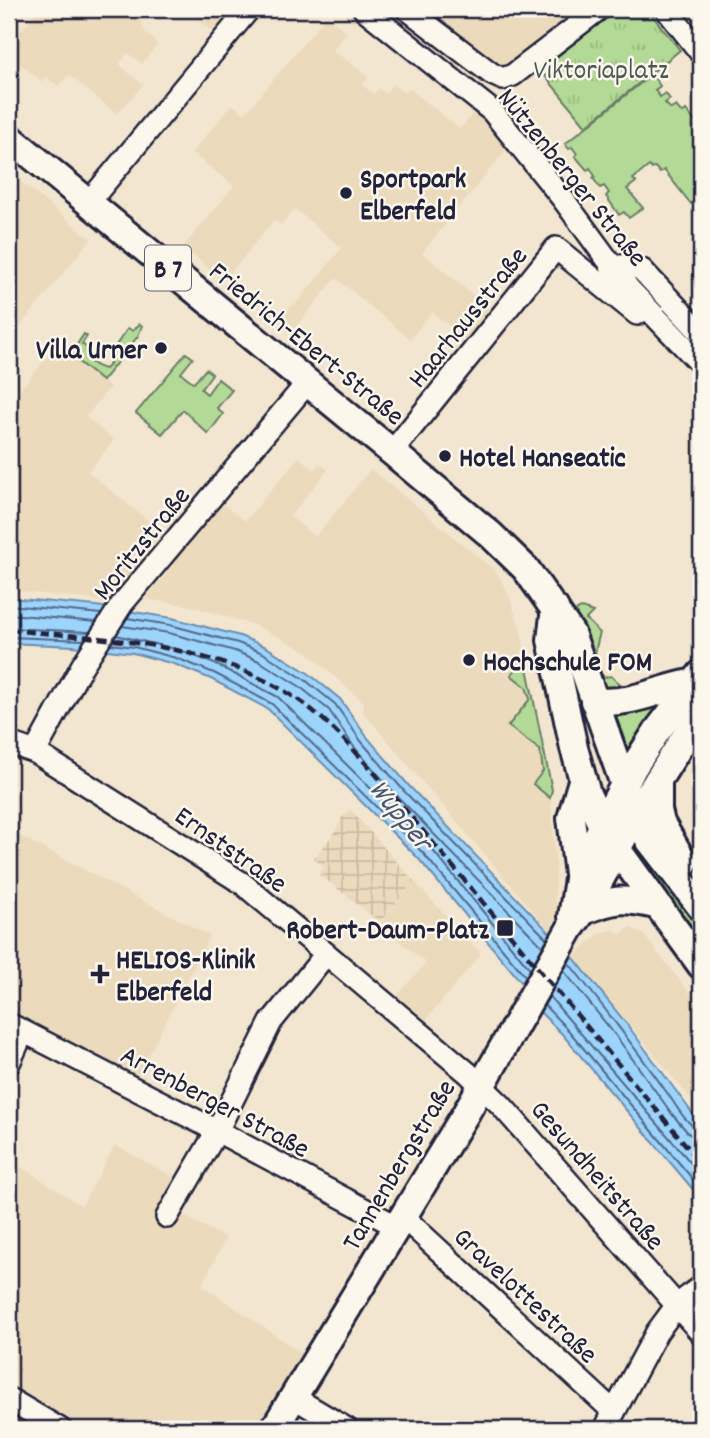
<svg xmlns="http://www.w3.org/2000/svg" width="710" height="1438" font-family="Dekko,sans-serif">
<defs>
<pattern id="industrial-grid" width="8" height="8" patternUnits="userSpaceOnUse" patternTransform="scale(1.75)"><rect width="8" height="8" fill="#ecdabd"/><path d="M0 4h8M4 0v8" fill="none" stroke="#cabba3"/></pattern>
<pattern id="park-tufts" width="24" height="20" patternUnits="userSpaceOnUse" patternTransform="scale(1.75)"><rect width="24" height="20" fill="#b2d995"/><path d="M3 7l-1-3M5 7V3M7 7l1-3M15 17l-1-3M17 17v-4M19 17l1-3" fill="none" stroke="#99ba81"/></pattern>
</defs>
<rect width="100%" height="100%" fill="#f2e6d0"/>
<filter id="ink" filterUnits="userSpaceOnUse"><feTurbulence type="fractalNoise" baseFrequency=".0143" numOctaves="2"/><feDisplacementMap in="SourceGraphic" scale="14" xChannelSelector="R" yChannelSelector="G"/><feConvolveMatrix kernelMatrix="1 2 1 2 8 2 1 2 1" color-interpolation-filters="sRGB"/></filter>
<g filter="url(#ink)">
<g fill="#ecdabd">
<path d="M39,9H120L139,16L145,32L158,44L142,64L128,53L119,64L143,85L117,114L69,75L58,86L46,77L42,82L9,54V45Z"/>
<path d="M176,9H235L215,33L192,15L188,13L184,15Z"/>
<path d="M425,9H576L509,63L504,64L498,63Z"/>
<path d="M326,16L347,32L333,50L368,77L362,85L374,94L379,88L385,93L393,84L404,93L409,88L460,129L475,111L509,146L422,253L493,311L467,341L432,312L410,339L336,278L290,334L277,323L293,304L295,305L342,248L295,209L281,225L274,220L224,281L183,247L234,186L192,153L232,104L245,114Z"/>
<path d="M9,172L91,239L9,340Z"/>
<path d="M57,345L110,387L86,417L114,440L88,472L166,535L110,602L9,590V403Z"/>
<path d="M299,457L314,470L320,463L328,470L290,516L315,537L371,469L488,565L498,574L509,596L520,627L549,776L556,866L555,896L556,902L561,905L550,931L363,712L364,703L306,651L254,625L192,606L145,599L173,566L169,562L220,502L245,521Z"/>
<path d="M9,830L210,936L138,1075L9,1011Z"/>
<path d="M414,881L481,954L426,1020L397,996L426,963L379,924Z"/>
<path d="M630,927L643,934L701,1007V1111L573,956L600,933L614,929L619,935Z"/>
<path d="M115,1145L175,1178L161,1204L226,1238L202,1285L301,1353L257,1429H9V1159L82,1206Z"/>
</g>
<path fill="url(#industrial-grid)" d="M350,809L414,881L380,922L319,874L324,867L314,858L335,832L341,819Z"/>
<g fill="#b2d995" stroke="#6a7e68" stroke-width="2">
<path d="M652,74L660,86L655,90L660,97L665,93L670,99L665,103L671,109L676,106L682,113L686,110L697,124L695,126L701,134L696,141L701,146V197L691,204L664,170L660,173L655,167L652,169L649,166L633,179L636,182L627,189L643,208L629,218L624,212L619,215L606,196L609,193L604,186L600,188L593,178L595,176L590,168L587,170L575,156L577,154L572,147L569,149L565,144Z"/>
<path d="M139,324L142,326L138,336L102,381L70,355L84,334L87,336L82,344L87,348C84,360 94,366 105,369L110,364L112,351L128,328L133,331Z"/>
<path d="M186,353L193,358L181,373L194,383L206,369L212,374L201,389L207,394L218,379L232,390L217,408L223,414L208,434L183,410L162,434L136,413Z"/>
<path d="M581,608L593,612L586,619L600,633C595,649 591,664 604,677L611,676L624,687L619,698L602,688L576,613L577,610Z"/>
<path d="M523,661L526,663L552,790L550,798L533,784L543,771L540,750L508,726L530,699L526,687L511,675Z"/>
<path d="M666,697L627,754L611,710Z"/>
<path d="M645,856L701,929V953L638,866Z"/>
</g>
<path fill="url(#park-tufts)" stroke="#6a7e68" stroke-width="2" d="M618,9H647L680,50L586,126L540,70Z"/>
<path fill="#9dd4fc" stroke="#6c8daf" stroke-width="2" d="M9,598L96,606L172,618L240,636L266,647L308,673L340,699L367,737L410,787L573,957L629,1027L701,1125V1199L563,1035L541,1013L522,983L418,858L268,709L211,679L174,664L133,653L73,646L9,643Z"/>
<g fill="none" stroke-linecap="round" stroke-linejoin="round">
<g stroke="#536988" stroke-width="2">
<path d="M9,605L101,614"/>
<path d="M9,614L96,622"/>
<path d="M127,618L170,625L238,643L263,653L304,679L335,704L361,741L404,791L547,939"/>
<path d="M122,626L169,633L235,651L259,661L299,686L329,710L354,747L398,797L543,947"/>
<path d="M9,628L89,632"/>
<path d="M116,635L180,650L217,665L278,697L430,847L530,969"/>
<path d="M9,637L84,640"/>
<path d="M111,644L134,647L176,658L214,673L272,704L423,853L526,977"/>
<path d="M568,962C603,1006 636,1049 668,1094C676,1105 687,1127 701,1129"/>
<path d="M564,971L616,1036L672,1114L689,1134L701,1138"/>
<path d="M549,996L701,1175"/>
<path d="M544,1005L569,1031L701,1189"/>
</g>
<defs>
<g id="minor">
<path d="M364,9L492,111L563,199L629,289L701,364"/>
<path d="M407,9L492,74L503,79L513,75L599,9"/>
<path d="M666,9L701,53"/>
<path d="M88,203L249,9"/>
<path d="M611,267L631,265L642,270L701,333"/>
<path d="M392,452L556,248L637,314"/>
<path d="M9,743L35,752L242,883L468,1073L501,1105L701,1333"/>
<path d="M35,752L82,666L122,604L308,382"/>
<path d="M9,1024L217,1131L396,1226"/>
<path d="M9,1063L23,1032"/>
<path d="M402,1216L614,1412"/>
<path d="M167,1217L217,1131L271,1022L326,954"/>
<path d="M293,1397L347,1429"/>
<path d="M9,1399L60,1429"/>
<path d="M605,1429L657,1332L677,1305L701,1287"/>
</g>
<g id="major">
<path d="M9,137L392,452L491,535L526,569L571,633L635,816L650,841L701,907"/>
<path d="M555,608L551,640L574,748L587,794L602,826L617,849L701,965"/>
<path d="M594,701C630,706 660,688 695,682"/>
<path d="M658,780V810L661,823L684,863"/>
<path d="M578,874L571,818L582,781"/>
<path d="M583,911C615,898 623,898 656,905"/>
<path d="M572,917L578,879L602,826L633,768L657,731L701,674"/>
<path d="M274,1429L466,1113L570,929L583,911L635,816L701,712"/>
</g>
</defs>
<use href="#minor" stroke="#22223b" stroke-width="26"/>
<use href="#major" stroke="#22223b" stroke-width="32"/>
<use href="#minor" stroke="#fbf7ec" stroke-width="21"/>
<use href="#major" stroke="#fbf7ec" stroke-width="26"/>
<path stroke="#22223b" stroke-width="4.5" stroke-dasharray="10 5" stroke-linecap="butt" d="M9,630C108,639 211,642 297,699C328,720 353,749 378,777L701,1163"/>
</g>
</g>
<g fill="#22223b" stroke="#fbf7ec" stroke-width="2.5">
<circle cx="346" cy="193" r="7"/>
<circle cx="161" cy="348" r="7"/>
<circle cx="445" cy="456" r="7"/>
<circle cx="469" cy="660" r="7"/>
<rect x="496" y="919" width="18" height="18" rx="3.5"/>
<path d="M96.5 963.5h7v7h7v7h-7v7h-7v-7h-7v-7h7z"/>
</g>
<g text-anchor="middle" stroke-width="5" stroke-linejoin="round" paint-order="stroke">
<rect fill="#fbf7ec" stroke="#636270" stroke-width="2" x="145" y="245.5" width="46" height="45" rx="5"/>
<g font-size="26" font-weight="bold" fill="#22223b">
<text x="168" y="277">B 7</text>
</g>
<g font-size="28" fill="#4d5956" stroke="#fbf7ec">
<text x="601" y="78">Viktoriaplatz</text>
</g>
<g font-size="28" fill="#22223b" stroke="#fbf7ec">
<text transform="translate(574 176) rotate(51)" y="10">Nützenberger Straße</text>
<text transform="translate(466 316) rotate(-51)" y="10">Haarhausstraße</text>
<text transform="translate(308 342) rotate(39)" y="10">Friedrich-Ebert-Straße</text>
<text transform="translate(140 542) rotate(-51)" y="10">Moritzstraße</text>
<text transform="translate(232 848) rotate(35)" y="10">Ernststraße</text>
<text transform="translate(216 1100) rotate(28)" y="10">Arrenberger Straße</text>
<text transform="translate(397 1164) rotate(-59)" y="10">Tannenbergstraße</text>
<text transform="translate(599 1174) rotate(49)" y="10">Gesundheitstraße</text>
<text transform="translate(527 1294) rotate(43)" y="10">Gravelottestraße</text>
</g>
<g font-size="28" font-weight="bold" fill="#22223b" stroke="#fbf7ec" text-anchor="start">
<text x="360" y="187">Sportpark<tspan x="360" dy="32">Elberfeld</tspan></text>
<text x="147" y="358" text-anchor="end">Villa Urner</text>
<text x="459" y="466">Hotel Hanseatic</text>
<text x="483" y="670">Hochschule FOM</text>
<text x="489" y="938" text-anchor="end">Robert-Daum-Platz</text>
<text x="116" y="968">HELIOS-Klinik<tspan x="116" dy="32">Elberfeld</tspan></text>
</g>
<g font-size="30" font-style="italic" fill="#475775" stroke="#fbf7ec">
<text transform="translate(402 814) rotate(51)" y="10">Wupper</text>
</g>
</g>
<rect width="710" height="1438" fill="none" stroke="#fbf7ec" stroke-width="35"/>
<rect x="18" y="18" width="675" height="1403" fill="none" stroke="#22223b" stroke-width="2.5" filter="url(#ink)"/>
</svg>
